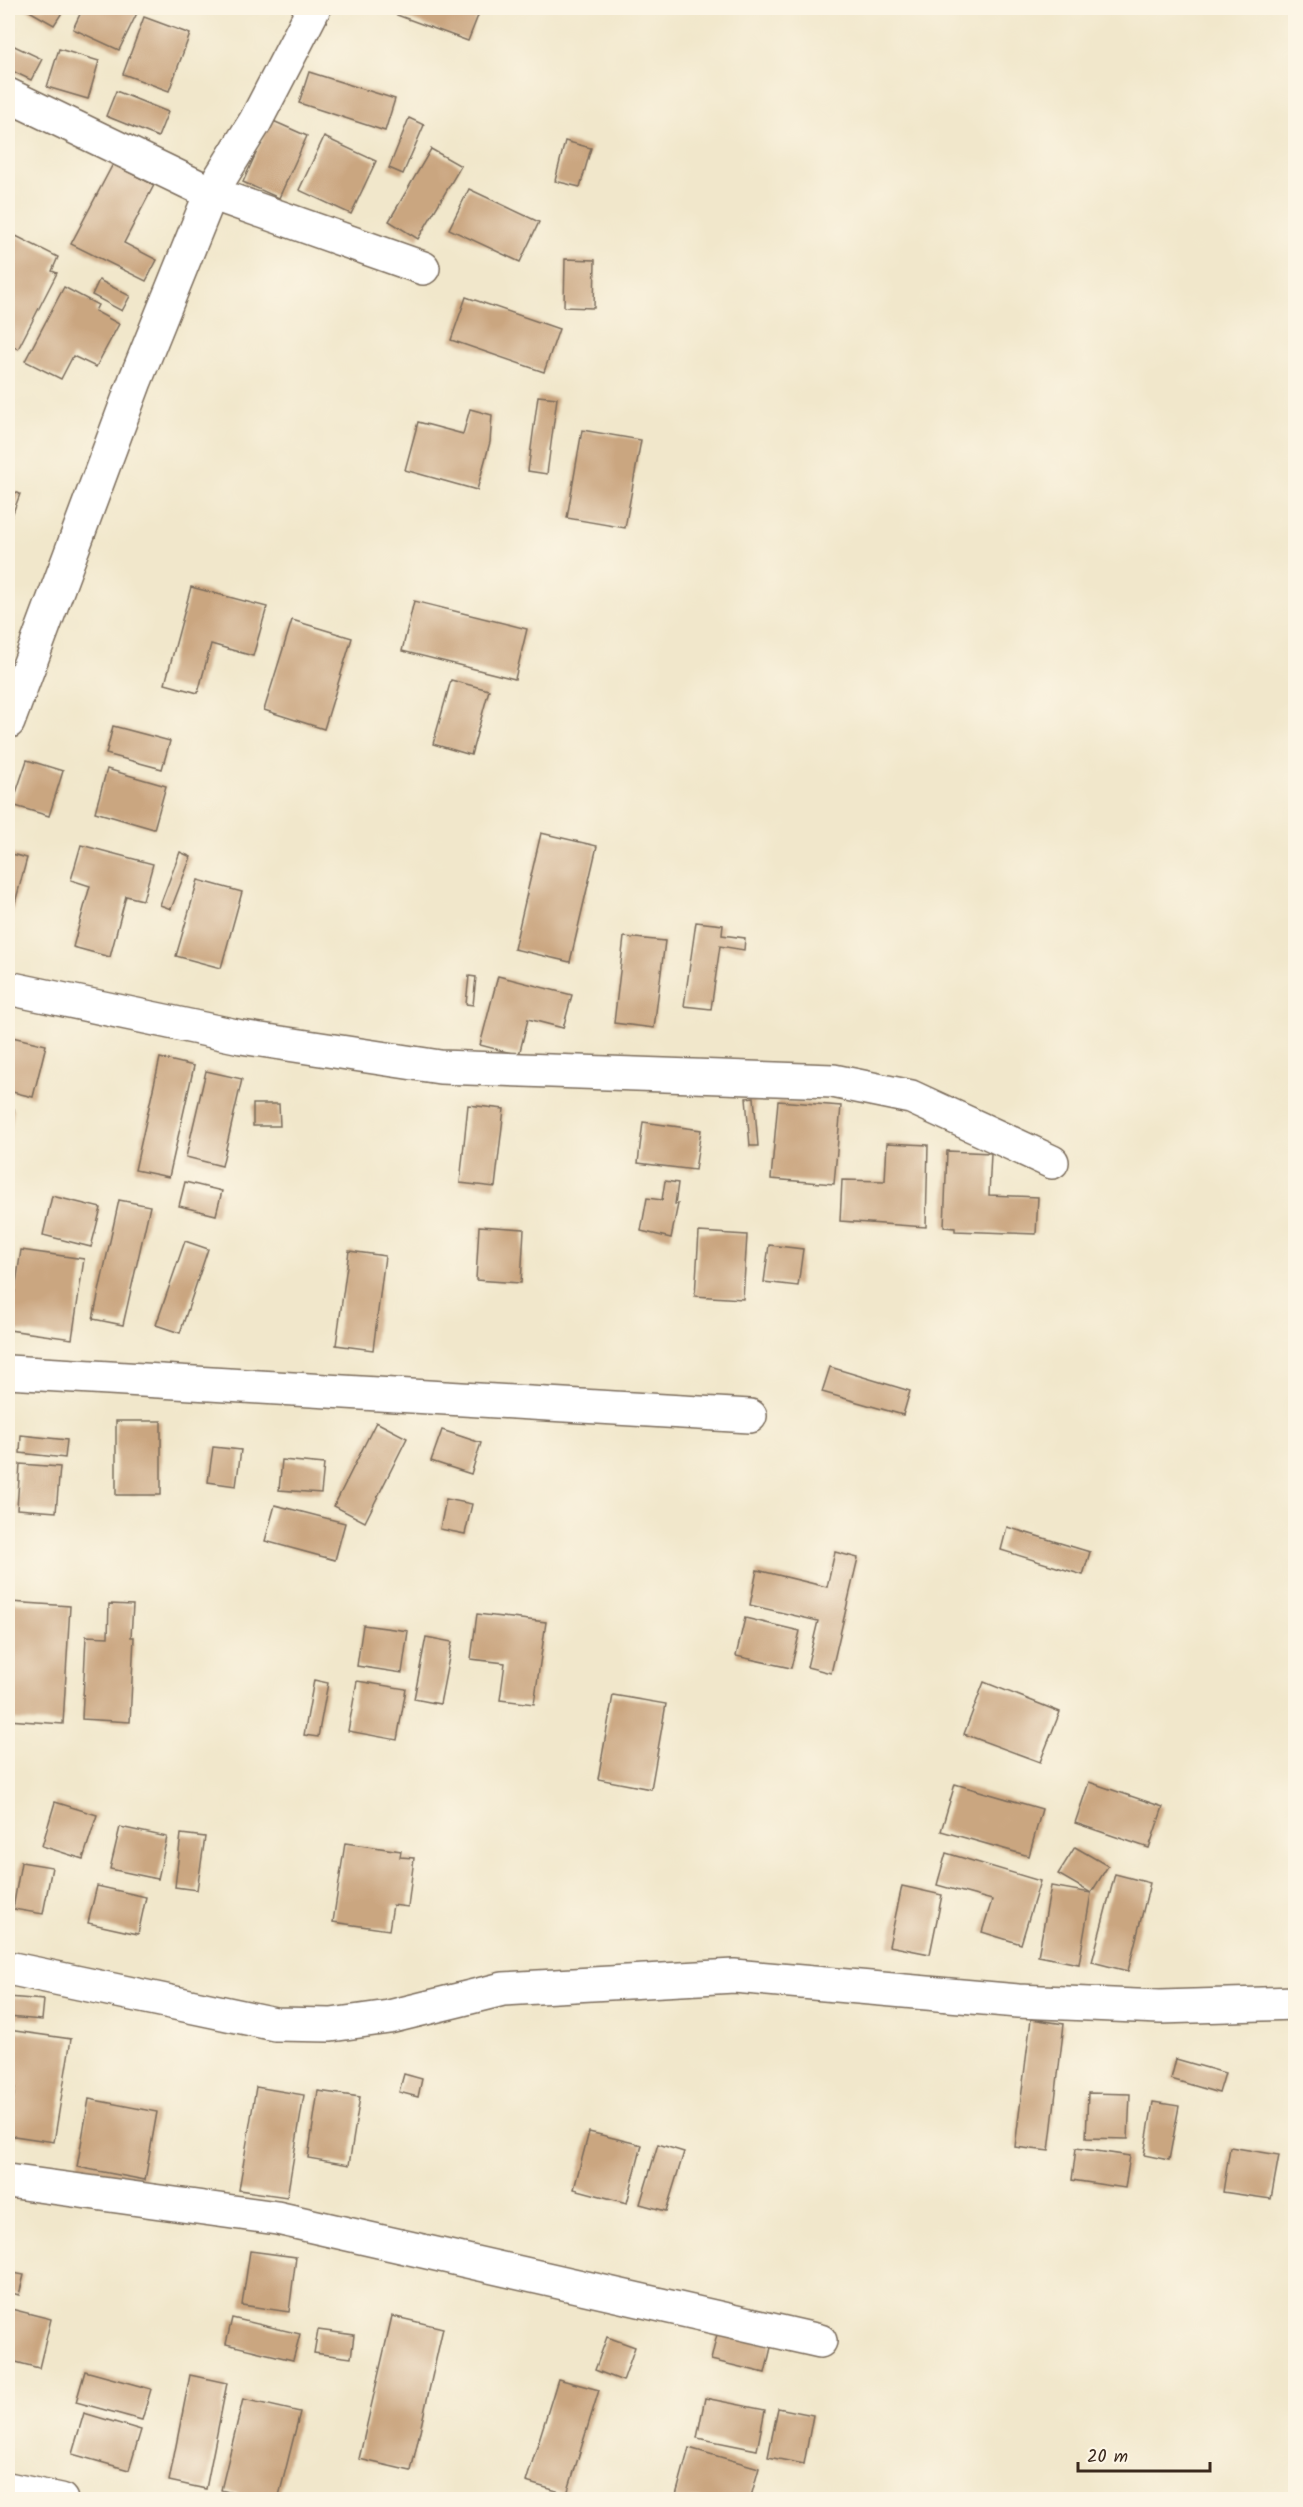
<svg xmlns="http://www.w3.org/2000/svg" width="1303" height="2507" font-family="Kalam,sans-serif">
<rect width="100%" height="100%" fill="#fcf5e5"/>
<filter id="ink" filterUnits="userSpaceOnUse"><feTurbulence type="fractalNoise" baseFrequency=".0167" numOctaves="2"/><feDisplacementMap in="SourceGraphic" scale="12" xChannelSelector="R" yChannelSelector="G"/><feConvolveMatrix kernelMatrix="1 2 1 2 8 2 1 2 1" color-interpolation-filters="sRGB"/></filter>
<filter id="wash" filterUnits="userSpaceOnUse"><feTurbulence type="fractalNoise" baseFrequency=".008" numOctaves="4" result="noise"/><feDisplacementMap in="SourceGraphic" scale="24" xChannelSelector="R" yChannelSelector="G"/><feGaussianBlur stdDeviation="1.35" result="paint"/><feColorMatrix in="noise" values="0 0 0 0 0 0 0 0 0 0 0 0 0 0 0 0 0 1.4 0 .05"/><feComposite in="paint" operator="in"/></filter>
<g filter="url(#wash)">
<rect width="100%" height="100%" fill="#f1e7cb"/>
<g id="blocks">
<g fill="#caa680">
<path d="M24,8H65L54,25Z"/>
<path d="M83,8H136L139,9L119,50L73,29Z"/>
<path d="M378,8H481L468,41Z"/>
<path d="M144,17L190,34L169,91L123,74Z"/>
<path d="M8,43L42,59L31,80L8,69Z"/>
<path d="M59,49L99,61L88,99L47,87Z"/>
<path d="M309,72L395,99L385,131L299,103Z"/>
<path d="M116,91L168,112L158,137L106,116Z"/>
<path d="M409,118L424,125L403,174L389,168Z"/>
<path d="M271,120L307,136L279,198L243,182Z"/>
<path d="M324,137L376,161L351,214L299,190Z"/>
<path d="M565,141L591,148L580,187L555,181Z"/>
<path d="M431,149L461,166L418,239L389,221Z"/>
<path d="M113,164L154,185L124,243L157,260L146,281L71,244Z"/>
<path d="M469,189L539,222L520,262L449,229Z"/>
<path d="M8,232L58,257L52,271L57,273L18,349L8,344Z"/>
<path d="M565,259L595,260L594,308L564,307Z"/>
<path d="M99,280L130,296L122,311L92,295Z"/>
<path d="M64,287L98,305L95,311L119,324L96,367L73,356L61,379L25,361Z"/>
<path d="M466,297L559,329L544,372L451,340Z"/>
<path d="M538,396L557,398L547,474L528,471Z"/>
<path d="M470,409L492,415L490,442L477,490L405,470L418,422L463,434Z"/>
<path d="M582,430L641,440L625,528L567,518Z"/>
<path d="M8,489L20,494L8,526Z"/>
<path d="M191,587L267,607L253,656L211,644L198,693L165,684Z"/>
<path d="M414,601L527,629L515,679L402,651Z"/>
<path d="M292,620L352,638L324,729L264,710Z"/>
<path d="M451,680L489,690L471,755L433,744Z"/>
<path d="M113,726L170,741L162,769L106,754Z"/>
<path d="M27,760L63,771L49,816L12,805Z"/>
<path d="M107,769L166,786L154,829L95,812Z"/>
<path d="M541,833L597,846L570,962L514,949Z"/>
<path d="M81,845L153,864L143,900L126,896L110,957L73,947L90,886L71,880Z"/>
<path d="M180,852L191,857L171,909L160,905Z"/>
<path d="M8,853L27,858L8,929Z"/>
<path d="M198,880L242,892L221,968L176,956Z"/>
<path d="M696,922L723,925L722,935L745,938L744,950L720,946L711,1009L684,1006Z"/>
<path d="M624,937L665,941L654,1028L614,1023Z"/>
<path d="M469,976L476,977L473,1005L466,1004Z"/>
<path d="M498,976L572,995L563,1028L528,1019L519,1055L480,1045Z"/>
<path d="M8,1036L46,1045L33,1097L8,1091Z"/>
<path d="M160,1058L194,1066L169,1177L135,1170Z"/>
<path d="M206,1071L242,1079L222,1166L186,1157Z"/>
<path d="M754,1097L758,1146H750L746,1098Z"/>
<path d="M778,1101L841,1106L834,1184L771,1179Z"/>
<path d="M253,1104H279L280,1126H253Z"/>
<path d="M468,1105L504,1109L495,1187L460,1183Z"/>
<path d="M8,1108L14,1109L9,1141H8Z"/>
<path d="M643,1122L701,1130L695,1170L638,1163Z"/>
<path d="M887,1143L928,1145L926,1227L840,1221L842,1180L885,1181Z"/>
<path d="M947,1151L991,1153L989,1195L1038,1197L1036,1234L955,1231V1228L944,1227Z"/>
<path d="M665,1181L678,1183L675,1204H678L671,1238L641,1231L647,1198L662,1200Z"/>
<path d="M185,1182L222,1191L216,1215L179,1206Z"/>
<path d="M52,1196L101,1208L91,1247L43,1235Z"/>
<path d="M119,1200L150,1206L123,1325L93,1319Z"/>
<path d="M479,1226L524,1229L521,1283L476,1280Z"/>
<path d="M699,1232L747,1235L743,1299L695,1296Z"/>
<path d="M185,1241L208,1249L180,1333L156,1325Z"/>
<path d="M769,1245L803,1249L798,1286L764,1282Z"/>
<path d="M21,1250L84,1259L72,1339L9,1330Z"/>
<path d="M349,1251L385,1256L373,1350L336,1345Z"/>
<path d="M830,1367L910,1391L903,1415L822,1392Z"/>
<rect x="116" y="1421" width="45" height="74"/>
<path d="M376,1422L407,1438L365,1522L334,1506Z"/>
<path d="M442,1430L481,1443L471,1474L431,1461Z"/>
<path d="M21,1435L67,1440L65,1458L20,1453Z"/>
<path d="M213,1447L241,1450L236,1486L208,1482Z"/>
<path d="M282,1460L324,1464L321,1493L279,1490Z"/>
<path d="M20,1464L60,1467L56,1512L17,1509Z"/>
<path d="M446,1499L472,1504L465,1534L440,1529Z"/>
<path d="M275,1505L345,1523L335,1560L265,1541Z"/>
<path d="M1007,1527L1090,1552L1083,1575L1001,1550Z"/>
<path d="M835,1552L858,1558L831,1673L807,1667L818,1621L750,1605L757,1570L827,1587Z"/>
<path d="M10,1602L70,1606L63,1724L8,1720Z"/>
<path d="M109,1604L133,1605L131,1637H134L130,1722L82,1719L86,1636L108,1637Z"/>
<path d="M477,1614L546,1622L534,1704L500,1700L505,1663L471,1659Z"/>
<path d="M745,1618L800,1631L791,1668L736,1656Z"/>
<path d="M363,1625L408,1631L402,1673L357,1666Z"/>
<path d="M426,1637L452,1642L440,1704L414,1699Z"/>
<path d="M314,1680L328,1683L318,1737L304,1735Z"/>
<path d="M357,1681L406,1689L397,1740L348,1731Z"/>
<path d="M984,1682L1060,1712L1040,1762L964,1734Z"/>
<path d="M613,1695L666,1704L651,1789L598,1779Z"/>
<path d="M1089,1782L1163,1807L1149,1848L1075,1823Z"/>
<path d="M955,1784L1042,1809L1029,1856L941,1831Z"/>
<path d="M55,1802L97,1815L83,1859L42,1846Z"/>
<path d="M120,1827L167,1837L158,1879L110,1869Z"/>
<path d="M181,1834L205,1837L197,1890L175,1887Z"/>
<path d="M345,1843L401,1851L400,1857L414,1858L408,1907L393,1905L389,1930L333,1922Z"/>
<path d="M1075,1847L1108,1866L1091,1893L1058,1874Z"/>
<path d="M946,1853L1040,1881L1021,1944L982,1932L992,1900L937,1885Z"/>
<path d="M21,1862L52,1867L43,1914L13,1909Z"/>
<path d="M1115,1874L1150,1883L1128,1971L1092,1962Z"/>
<path d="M97,1886L146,1897L138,1934L88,1923Z"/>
<path d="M902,1886L942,1895L930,1954L889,1946Z"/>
<path d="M1051,1886L1091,1893L1079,1964L1038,1956Z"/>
<path d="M8,1997L44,2000L42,2020L8,2017Z"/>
<path d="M1031,2019L1064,2024L1049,2151L1015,2147Z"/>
<path d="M8,2030L71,2039L54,2142L8,2135L15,2086L8,2085Z"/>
<path d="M1176,2059L1225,2073L1219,2093L1171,2079Z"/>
<path d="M404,2074L422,2079L418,2097L399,2092Z"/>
<path d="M256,2087L304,2095L287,2197L239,2190Z"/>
<path d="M318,2091L360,2097L349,2165L308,2158Z"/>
<path d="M1088,2093L1130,2094L1128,2139L1086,2138Z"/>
<path d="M89,2099L157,2112L145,2180L77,2167Z"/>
<path d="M1153,2102L1179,2106L1169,2160L1144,2155Z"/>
<path d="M589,2132L642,2145L627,2203L574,2189Z"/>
<path d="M658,2144L684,2152L666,2211L640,2204Z"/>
<path d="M1230,2147L1279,2155L1271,2199L1223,2192Z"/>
<path d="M1076,2148L1130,2156L1125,2188L1072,2180Z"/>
<path d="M250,2251L296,2257L289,2312L242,2305Z"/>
<path d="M8,2272L24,2275L19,2295L8,2292Z"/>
<path d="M8,2306L12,2307L11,2309L51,2319L39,2368L8,2360Z"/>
<path d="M392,2316L443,2328L411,2471L359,2459Z"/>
<path d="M232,2318L300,2334L293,2360L226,2344Z"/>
<path d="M318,2330L354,2335L351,2358L314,2353Z"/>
<path d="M718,2330L772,2343L765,2373L711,2360Z"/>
<path d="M607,2337L635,2347L623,2381L595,2370Z"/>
<path d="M85,2371L151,2389L142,2420L76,2402Z"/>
<path d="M190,2375L227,2383L206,2489L169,2481Z"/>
<path d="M558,2379L599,2390L567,2494L526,2482Z"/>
<path d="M705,2398L765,2410L757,2450L697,2438Z"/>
<path d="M243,2399L300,2412L278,2500H259L221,2490Z"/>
<path d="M778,2408L813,2415L804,2464L768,2457Z"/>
<path d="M84,2413L141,2430L129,2470L72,2454Z"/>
<path d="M689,2448L759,2468L750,2500L675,2499Z"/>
</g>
</g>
</g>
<g filter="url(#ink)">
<use href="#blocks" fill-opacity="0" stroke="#7b6c5b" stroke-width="1.5"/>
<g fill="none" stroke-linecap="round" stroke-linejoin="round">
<defs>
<g id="minor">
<path d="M8,95L211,193L423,268"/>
<path d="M8,722L135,381L211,193L255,122L314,8"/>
<path d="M8,988L241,1037L440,1067L833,1081L911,1097L1052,1162"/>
<path d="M8,1372L750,1416"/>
<path d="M8,1968L275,2024L331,2025L389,2017L503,1989L734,1976L1018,2001L1160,2007L1296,2003"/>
<path d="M8,2181L277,2218L820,2341"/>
<path d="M8,2489L61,2500"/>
</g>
</defs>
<use href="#minor" stroke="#7b6c5b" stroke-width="36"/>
<use href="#minor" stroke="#fff" stroke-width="33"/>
</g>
</g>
<rect width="1303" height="2507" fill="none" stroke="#fcf5e5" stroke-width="30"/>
<path d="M1078 2462v9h132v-9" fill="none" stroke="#3b2a1e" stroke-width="3"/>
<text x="1087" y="2462" font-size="18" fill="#3b2a1e" stroke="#fcf5e5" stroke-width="4.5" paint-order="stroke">20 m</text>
</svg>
